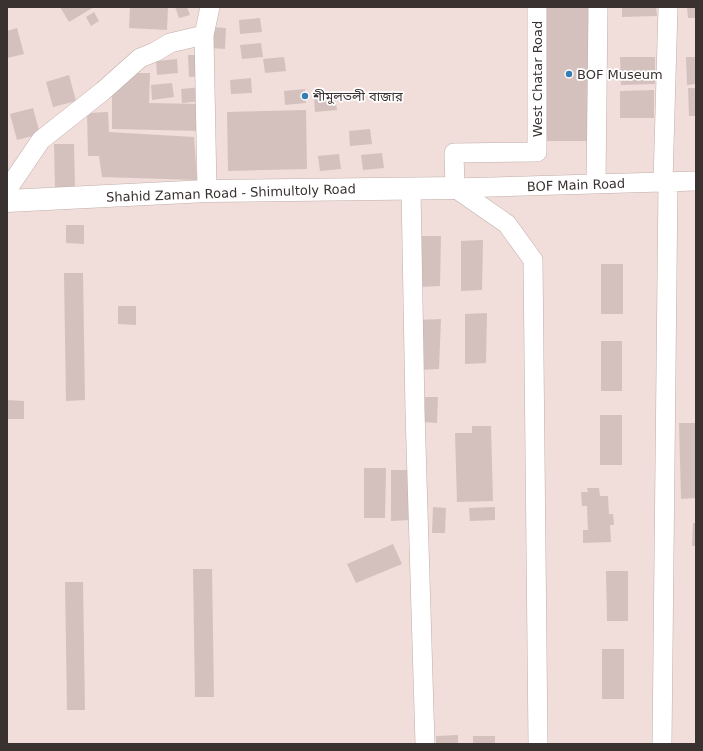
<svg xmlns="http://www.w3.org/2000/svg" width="703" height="751" font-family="'DejaVu Sans','Noto Sans Bengali',sans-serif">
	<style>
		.building { fill: #d4c1bd }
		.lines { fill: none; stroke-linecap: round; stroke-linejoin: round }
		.minor-casing { stroke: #c0aeaa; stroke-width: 20 }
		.major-casing { stroke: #c0aeaa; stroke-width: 23 }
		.minor { stroke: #fff; stroke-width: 19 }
		.major { stroke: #fff; stroke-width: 22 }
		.poi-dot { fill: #347eb2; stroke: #fff; stroke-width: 1.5 }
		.labels { text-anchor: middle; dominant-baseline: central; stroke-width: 3.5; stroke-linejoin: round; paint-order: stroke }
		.poi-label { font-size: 13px; fill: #3a3231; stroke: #fff; text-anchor: start }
		.street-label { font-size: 13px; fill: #3a3231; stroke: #fff }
	</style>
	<rect width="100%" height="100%" fill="#f1ddd9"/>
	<!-- building -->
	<path class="building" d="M60,7H94L69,22Z
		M130,7H168L167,30L129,28Z
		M175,7H187L190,15L179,18Z
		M546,7H593L592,141H546Z
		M622,7H656L657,16L622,17Z
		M687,7H696V18H688Z
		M94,12L99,21L91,26L86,17Z
		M260,18L262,32L240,34L239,20Z
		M212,27L226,28L225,49L210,48Z
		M17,28L24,54L7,58V31Z
		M261,43L263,57L242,59L240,45Z
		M188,55H202L203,76L189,77Z
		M284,57L286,71L265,73L263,59Z
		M620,57H655V84L621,85Z
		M686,57H696V84L687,85Z
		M177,59L178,73L157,75L156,61Z
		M136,73H150L149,103L201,104V131L112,129V89Z
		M69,75L76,101L53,107L46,82Z
		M251,78L252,93L231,94L230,80Z
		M172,83L174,97L152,100L151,85Z
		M202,87L203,101L182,103L181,89Z
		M688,88H696V116H689Z
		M305,89L306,103L285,105L284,91Z
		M654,90V118H620V91Z
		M335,96L337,110L315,112L314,98Z
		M33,108L40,134L17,140L10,114Z
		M306,110L307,169L228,171L227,112Z
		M108,112L109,132L194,137L197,180L102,177L99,156H88L87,113Z
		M370,129L372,144L350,146L349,131Z
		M54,144H74L75,188H55Z
		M382,153L384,168L363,170L361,155Z
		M339,154L341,169L320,171L318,156Z
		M66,225H84V244L66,243Z
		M419,236H441L440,286L419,287Z
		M483,240L482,290L461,291V241Z
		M601,264H623V314H601Z
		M64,273H83L85,400L66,401Z
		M118,306H136V325L118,324Z
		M487,313L486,363L465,364V314Z
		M441,319L439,369L418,370V320Z
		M601,341H622V391H601Z
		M425,397H438L437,423L424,422Z
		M7,400L24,401V419H7Z
		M600,415H622V465H600Z
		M679,423H696V498L681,499Z
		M472,426H491L493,501L457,502L455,433H472Z
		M364,468H386L385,518H364Z
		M391,470H413L412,520L391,521Z
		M587,488H599L600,496H608L609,514H613L614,525H610L611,542L583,543V530H588L587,506H582L581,492H588Z
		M433,507L446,508L445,533H432Z
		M495,507V520L470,521L469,508Z
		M693,523H696V546H692Z
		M393,544L402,564L356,583L347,564Z
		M193,569H212L214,697H195Z
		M606,571H628V621H607Z
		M65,582H83L85,710H67Z
		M602,649H624V699H602Z
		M458,735V744H436V736Z
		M473,736H495V744H473Z"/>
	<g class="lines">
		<!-- minor casing -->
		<g class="minor-casing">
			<path id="minor" d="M663,182L668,7
				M596,184L598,7
				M455,188L507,224L533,260L538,744
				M455,188L454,153L537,152V7
				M455,188L696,181
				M411,189L415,411L425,744
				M7,190L41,140L103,91L140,58L155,52L170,43L204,35
				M207,191L204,35L210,7
				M662,744L668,182"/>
		</g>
		<!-- major casing -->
		<g class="major-casing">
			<path id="major" d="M7,201L207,191L455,188"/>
		</g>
		<!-- minor -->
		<use href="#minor" class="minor"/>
		<!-- major -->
		<use href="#major" class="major"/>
	</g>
	<!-- markers -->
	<g class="poi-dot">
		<circle cx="569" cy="74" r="4"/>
		<circle cx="305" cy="96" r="4"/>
	</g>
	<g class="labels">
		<!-- poi labels -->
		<g class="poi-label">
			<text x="577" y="74">BOF Museum</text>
			<text x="313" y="96">শীমুলতলী বাজার</text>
		</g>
		<!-- street labels -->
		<g class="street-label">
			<text transform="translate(537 79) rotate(-90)">West Chatar Road</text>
			<text transform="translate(576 185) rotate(-2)">BOF Main Road</text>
			<text transform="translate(231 193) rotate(-2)">Shahid Zaman Road - Shimultoly Road</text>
		</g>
	</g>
	<!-- border -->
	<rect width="703" height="751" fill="none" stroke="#3a3231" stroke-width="16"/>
</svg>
